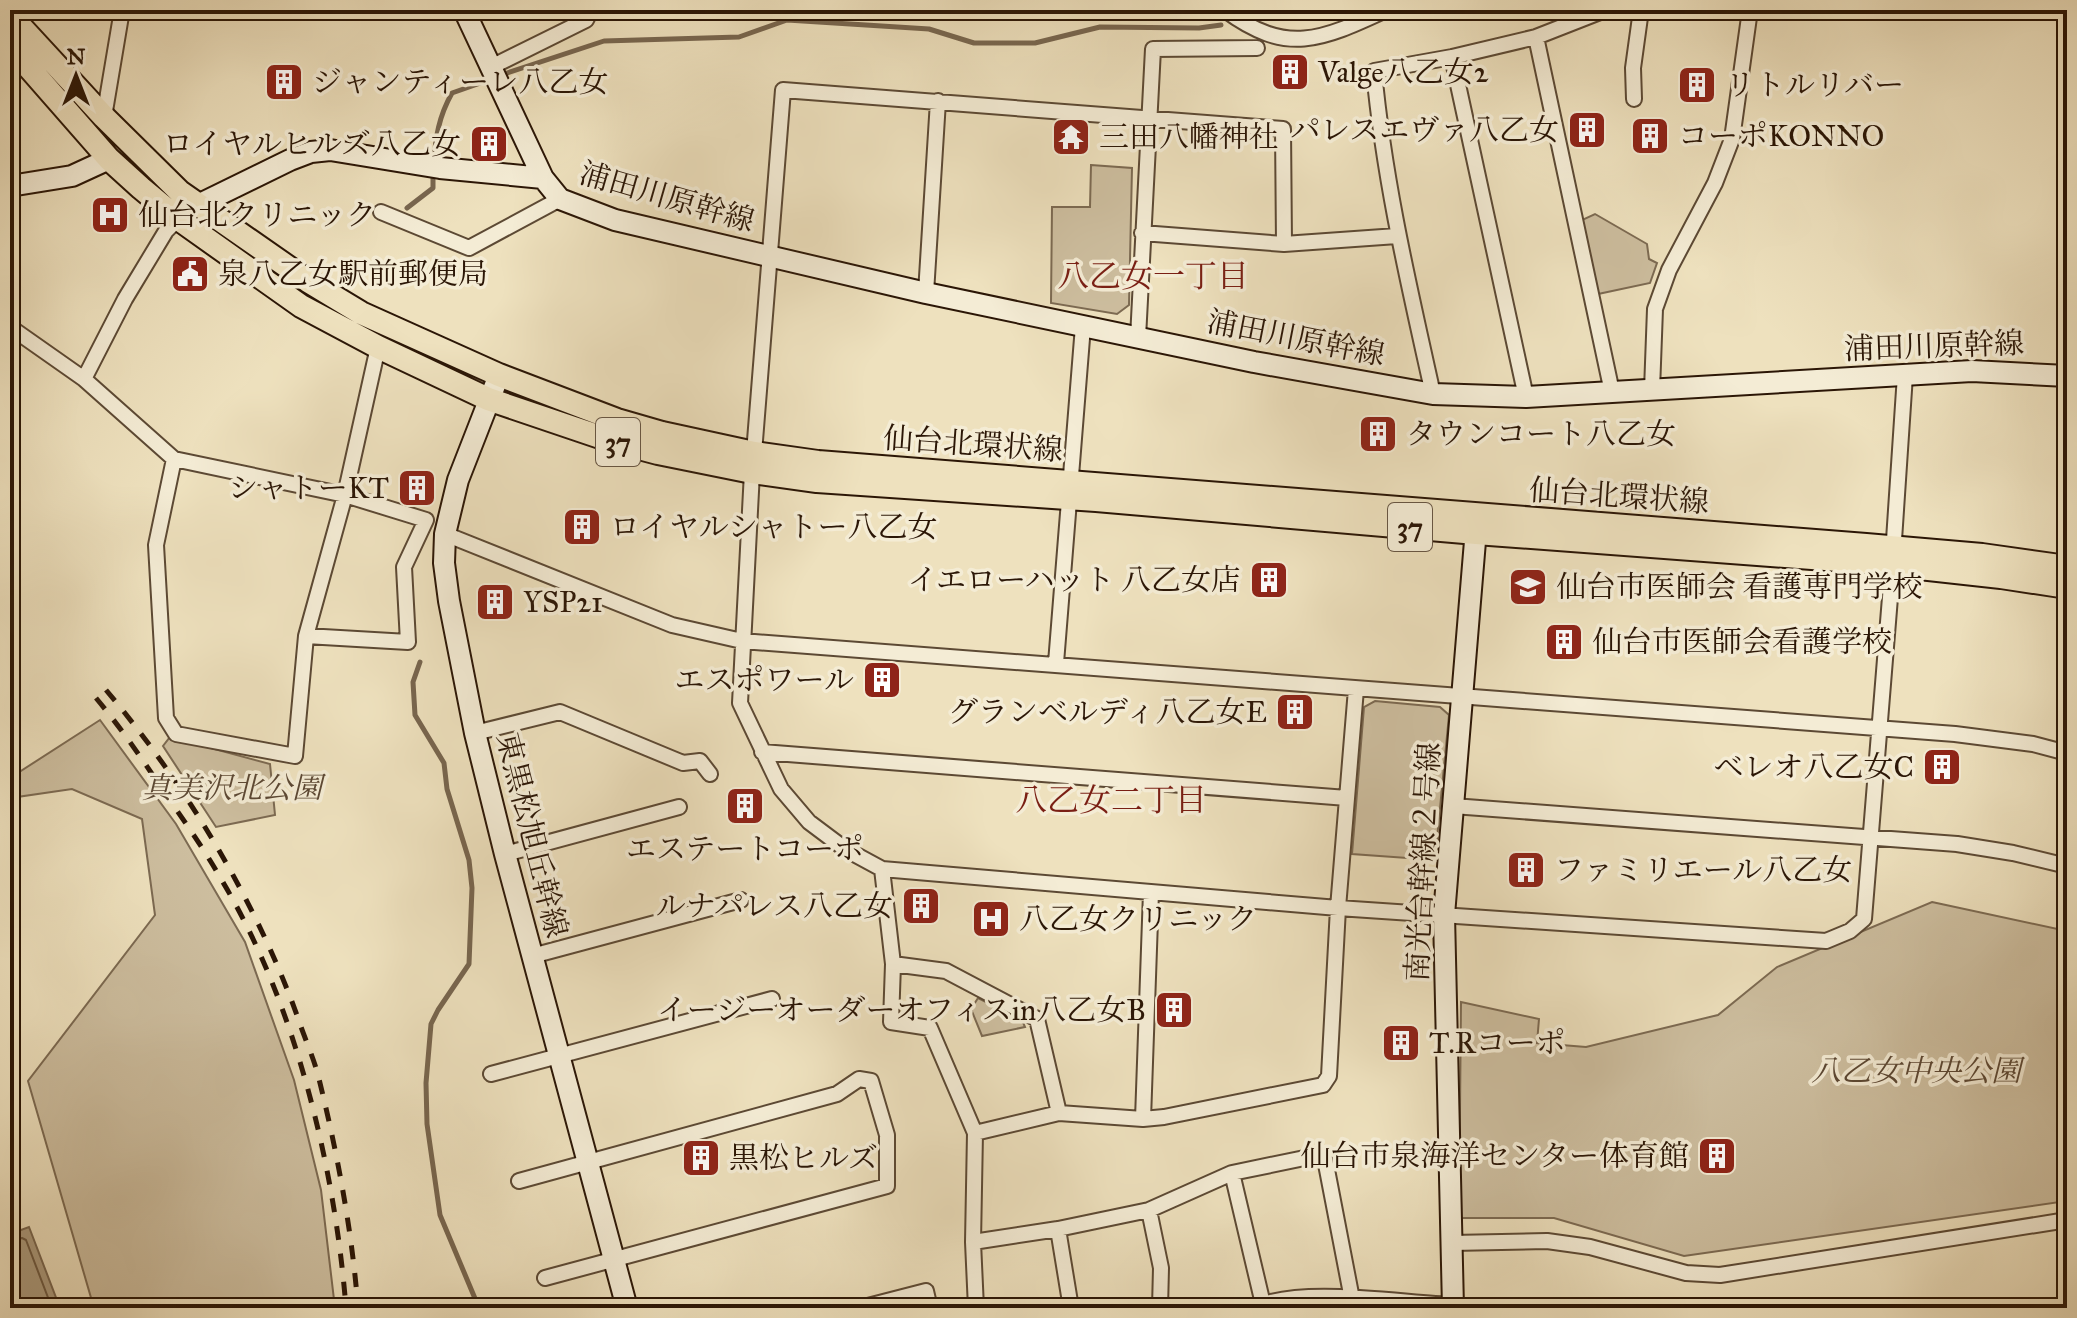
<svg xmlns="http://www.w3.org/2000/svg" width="2077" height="1318" font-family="'IM FELL Great Primer','Noto Serif JP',serif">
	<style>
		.green { fill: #cdbe9f; stroke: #7c6a52; stroke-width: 2 }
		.water { fill: #ac9c7f; stroke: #78664f; stroke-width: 2 }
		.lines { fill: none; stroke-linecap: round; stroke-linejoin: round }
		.shore { stroke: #6c5942; stroke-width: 2 }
		.stream { stroke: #78664f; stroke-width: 5 }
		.street-casing { stroke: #5c4934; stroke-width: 18 }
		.secondary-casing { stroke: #2b1606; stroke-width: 24 }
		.primary-casing { stroke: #2b1606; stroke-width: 26 }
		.street { stroke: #f4ecd5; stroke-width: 14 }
		.secondary { stroke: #f4ecd5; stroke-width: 20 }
		.primary { stroke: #eee1be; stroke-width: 22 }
		.rail { stroke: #2b1606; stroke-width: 5; stroke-dasharray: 14 14; stroke-linecap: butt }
		.labels { text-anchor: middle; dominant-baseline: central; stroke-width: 7; stroke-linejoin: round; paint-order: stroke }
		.shield { fill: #f4ecd5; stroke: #675644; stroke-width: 2 }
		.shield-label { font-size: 28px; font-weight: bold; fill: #2b1606 }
		.poi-label { font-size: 30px; fill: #2b1606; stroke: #f4ecd5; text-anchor: start }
		.street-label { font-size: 30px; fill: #2b1606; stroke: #f4ecd5 }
		.park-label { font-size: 30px; font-style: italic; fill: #5c4834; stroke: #f4ecd5 }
		.neighbourhood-label { font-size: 32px; fill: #7a1f14; stroke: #f4ecd5 }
	</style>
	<rect width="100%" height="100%" fill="#eee1be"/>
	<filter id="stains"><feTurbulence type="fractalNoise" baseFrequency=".0025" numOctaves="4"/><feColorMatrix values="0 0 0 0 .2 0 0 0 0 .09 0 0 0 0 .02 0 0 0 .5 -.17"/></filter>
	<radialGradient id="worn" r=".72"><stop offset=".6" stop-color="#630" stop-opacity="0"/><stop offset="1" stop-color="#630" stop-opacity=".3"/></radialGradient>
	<!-- green -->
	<path class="green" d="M1091,165L1132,168L1129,305L1117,314L1051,303L1052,207H1090Z
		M1595,214L1647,244L1649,259L1657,263L1650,283L1598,294L1582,220Z
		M1375,701L1440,707L1449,715L1435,860L1352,854L1364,707Z
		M100,720L176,824L245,942L294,1080L321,1190L335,1308H94L28,1081L155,915L142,819L72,789L10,798V778Z
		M170,737L270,764L275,815L216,827L163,746Z
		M1932,902L2067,931V1201L1684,1256L1554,1218H1459L1461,1002L1539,1019L1537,1043L1586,1047L1718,1015L1777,967Z
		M978,998L1022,1020L1025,1027L982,1036L971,1009Z"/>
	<!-- water -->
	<path class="water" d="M29,1227L60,1308H10V1234Z"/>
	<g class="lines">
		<!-- shore -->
		<path class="shore" d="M10,1241L22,1238L26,1240L52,1308"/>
		<!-- stream -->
		<path class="stream" d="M498,76L604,41L739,37L787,20L929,29L974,43H1035L1100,27L1199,28L1221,25
			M434,164C435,138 439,116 452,93L489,80
			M407,208L433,188V174
			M420,662L413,682L415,715L444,763L447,789L469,860L472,888L469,964L438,1010L431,1024L426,1083L427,1124L440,1215L479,1308"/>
		<!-- street casing -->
		<g class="street-casing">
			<path id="street" d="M1225,10C1287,56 1321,40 1386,10
				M1536,37L1612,392
				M1452,57L1526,397
				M491,67L586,20L591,10
				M1634,99L1633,68L1641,10
				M104,117L122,10
				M381,212L469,248L560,199
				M1284,244L1397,236
				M926,293L938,101
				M10,327L84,379L174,459
				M1138,338L1153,49L1257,48
				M84,379L125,299L166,231L182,215
				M1652,390L1655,309L1669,270L1715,183L1732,139L1750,10
				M1433,394C1409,286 1384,180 1374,71L1452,57L1536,37L1605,10
				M754,453L783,90L1283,129L1284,244L1142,233
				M752,472L740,703L781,789L809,822L845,849L882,869L1338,908L1826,941L1850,931L1864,919L1891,585L1905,375
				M445,534L672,625L742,641L1955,734L2033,744L2067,753
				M306,636L408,642L404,567L426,520L345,495L174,459L156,545L166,718L176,734L295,756L306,636L345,495L378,347
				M1056,663L1083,326
				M475,733L560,712L683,763L700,761L710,774
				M762,752L1347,798
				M1453,806L1957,844L2013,853L2067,866
				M505,854L679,807
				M882,869L893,964L891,1022L930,1028L975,1133L973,1242L976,1308
				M532,956L741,900
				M893,964L946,971L1037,1019L1059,1113
				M491,1074L772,999
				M1143,1119L1151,892
				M975,1133L1059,1113L1143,1119L1164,1117L1323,1085L1329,1076L1338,908L1356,689
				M1232,1173L1263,1304
				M519,1181L837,1094L859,1079L871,1081L887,1135V1186L545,1278
				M1149,1210L1161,1268L1160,1308
				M1058,1229L1071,1308
				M973,1242L1058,1229L1149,1210L1232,1173L1324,1154L1352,1299
				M1452,1243L1547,1241L1590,1247L1686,1273L1720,1275L2067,1220
				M860,1308L926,1291L930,1308
				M1253,1308C1300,1286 1400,1303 1453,1305"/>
		</g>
		<!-- secondary casing -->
		<g class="secondary-casing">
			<path id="secondary" d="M464,10L543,178L560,199L615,220L926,293L1254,362L1433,394L1526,397L1972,371L2067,376
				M10,186L72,176L109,159
				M198,205L290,160L311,152L330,150L440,168L543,178
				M499,375L458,480L445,534L444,563L449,601L475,733L505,854L627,1308
				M1453,1308L1444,915L1477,517"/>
		</g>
		<!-- primary casing -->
		<g class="primary-casing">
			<path id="primary" d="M10,15L104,117L180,192L308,281L361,313L499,375L617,420L662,433L754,453L818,462L1866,545L1982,555L2067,567
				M10,46L109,159L141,188L177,218L301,306L378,347L488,399L609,440L658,453L752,472L817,481L1096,500L1476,533L1865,562L2001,577L2067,587"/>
		</g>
		<!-- street -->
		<use href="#street" class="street"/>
		<!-- secondary -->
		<use href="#secondary" class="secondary"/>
		<!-- primary -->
		<use href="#primary" class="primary"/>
		<!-- rail -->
		<path class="rail" d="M106,690C186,785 256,901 298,1018C304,1037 313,1056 318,1075C337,1151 352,1230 358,1308
			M96,698C121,728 143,760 164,792C185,822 206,852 224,884C296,1006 335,1168 346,1308"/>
	</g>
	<!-- icons -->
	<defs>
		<g id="building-square" transform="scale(2)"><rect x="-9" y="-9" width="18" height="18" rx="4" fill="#8f2418" stroke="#f4ecd5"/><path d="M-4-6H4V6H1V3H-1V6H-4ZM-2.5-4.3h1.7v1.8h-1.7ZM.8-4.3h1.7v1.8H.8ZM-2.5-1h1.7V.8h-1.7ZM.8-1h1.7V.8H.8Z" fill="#fff"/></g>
		<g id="temple-square" transform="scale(2)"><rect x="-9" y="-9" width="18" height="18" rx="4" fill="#8f2418" stroke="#f4ecd5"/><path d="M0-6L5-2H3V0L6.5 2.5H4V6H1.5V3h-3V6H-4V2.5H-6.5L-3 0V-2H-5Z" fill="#fff"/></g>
		<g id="hospital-square" transform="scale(2)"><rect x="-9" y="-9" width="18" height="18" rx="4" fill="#8f2418" stroke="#f4ecd5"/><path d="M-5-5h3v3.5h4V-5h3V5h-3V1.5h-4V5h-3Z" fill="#fff"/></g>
		<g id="civic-square" transform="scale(2)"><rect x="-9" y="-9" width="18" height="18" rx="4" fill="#8f2418" stroke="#f4ecd5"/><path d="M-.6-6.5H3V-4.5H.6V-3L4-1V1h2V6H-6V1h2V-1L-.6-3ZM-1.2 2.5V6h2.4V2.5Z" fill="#fff"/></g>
		<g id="school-square" transform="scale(2)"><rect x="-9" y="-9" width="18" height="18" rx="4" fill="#8f2418" stroke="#f4ecd5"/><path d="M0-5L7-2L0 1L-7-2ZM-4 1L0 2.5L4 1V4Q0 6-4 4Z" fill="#fff"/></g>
	</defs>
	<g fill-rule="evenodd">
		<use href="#building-square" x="1290" y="72"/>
		<use href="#building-square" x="284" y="82"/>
		<use href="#building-square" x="1697" y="85"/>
		<use href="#building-square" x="1587" y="130"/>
		<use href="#building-square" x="1650" y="136"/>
		<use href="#temple-square" x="1071" y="137"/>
		<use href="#building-square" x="489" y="144"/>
		<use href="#hospital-square" x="110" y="215"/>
		<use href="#civic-square" x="190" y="274"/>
		<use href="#building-square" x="1378" y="434"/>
		<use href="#building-square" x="417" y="488"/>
		<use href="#building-square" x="582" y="527"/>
		<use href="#building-square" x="1269" y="580"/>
		<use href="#school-square" x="1528" y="587"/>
		<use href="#building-square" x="495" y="602"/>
		<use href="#building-square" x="1564" y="642"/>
		<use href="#building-square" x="882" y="680"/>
		<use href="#building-square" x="1295" y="712"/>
		<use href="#building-square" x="1942" y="767"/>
		<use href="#building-square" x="745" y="806"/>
		<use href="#building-square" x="1526" y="870"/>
		<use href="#building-square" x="921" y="906"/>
		<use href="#hospital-square" x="991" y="919"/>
		<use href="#building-square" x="1174" y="1010"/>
		<use href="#building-square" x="1401" y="1043"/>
		<use href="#building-square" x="1717" y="1156"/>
		<use href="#building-square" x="701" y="1158"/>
	</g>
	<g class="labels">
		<!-- shield labels -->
		<g class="shield">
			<rect x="596" y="418" width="44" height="48" rx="6"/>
			<rect x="1388" y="503" width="44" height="48" rx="6"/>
		</g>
		<g class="shield-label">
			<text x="618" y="442">37</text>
			<text x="1410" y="527">37</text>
		</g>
		<!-- poi labels -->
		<g class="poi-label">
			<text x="1318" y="72">Valge八乙女2</text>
			<text x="312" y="82">ジャンティーレ八乙女</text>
			<text x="1725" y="85">リトルリバー</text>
			<text x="1559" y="130" text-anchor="end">パレスエヴァ八乙女</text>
			<text x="1678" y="136">コーポKONNO</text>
			<text x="1099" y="137">三田八幡神社</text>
			<text x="461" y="144" text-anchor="end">ロイヤルヒルズ八乙女</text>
			<text x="138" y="215">仙台北クリニック</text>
			<text x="218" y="274">泉八乙女駅前郵便局</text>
			<text x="1406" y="434">タウンコート八乙女</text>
			<text x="389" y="488" text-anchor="end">シャトーKT</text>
			<text x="610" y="527">ロイヤルシャトー八乙女</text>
			<text x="1241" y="580" text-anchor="end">イエローハット 八乙女店</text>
			<text x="1556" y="587">仙台市医師会 看護専門学校</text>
			<text x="523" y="602">YSP21</text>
			<text x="1592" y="642">仙台市医師会看護学校</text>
			<text x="854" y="680" text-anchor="end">エスポワール</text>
			<text x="1267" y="712" text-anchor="end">グランベルディ八乙女E</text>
			<text x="1914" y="767" text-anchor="end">ベレオ八乙女C</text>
			<text x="745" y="849" text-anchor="middle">エステートコーポ</text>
			<text x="1554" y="870">ファミリエール八乙女</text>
			<text x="893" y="906" text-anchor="end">ルナパレス八乙女</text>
			<text x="1019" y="919">八乙女クリニック</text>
			<text x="1146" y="1010" text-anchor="end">イージーオーダーオフィスin八乙女B</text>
			<text x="1429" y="1043">T.Rコーポ</text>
			<text x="1689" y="1156" text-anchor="end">仙台市泉海洋センター体育館</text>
			<text x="729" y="1158">黒松ヒルズ</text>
		</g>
		<!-- street labels -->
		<g class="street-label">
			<text transform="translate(667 197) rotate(16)">浦田川原幹線</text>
			<text transform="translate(1296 338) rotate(11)">浦田川原幹線</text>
			<text transform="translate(1934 346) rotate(-2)">浦田川原幹線</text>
			<text transform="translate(973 444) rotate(4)">仙台北環状線</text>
			<text transform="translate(1619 496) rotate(4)">仙台北環状線</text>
			<text transform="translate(532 835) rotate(76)">東黒松旭丘幹線</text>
			<text transform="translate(1423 862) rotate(-87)">南光台幹線２号線</text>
		</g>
		<!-- park labels -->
		<g class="park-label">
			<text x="232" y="788">真美沢北公園</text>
			<text x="1916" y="1071">八乙女中央公園</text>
		</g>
		<!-- neighbourhood labels -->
		<g class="neighbourhood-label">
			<text x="1153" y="276">八乙女一丁目</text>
			<text x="1111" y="800">八乙女二丁目</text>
		</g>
	</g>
	<!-- margin -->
	<rect width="2077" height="1318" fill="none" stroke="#eee1be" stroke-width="40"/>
	<rect x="12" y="12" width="2053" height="1294" fill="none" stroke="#2b1606" stroke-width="4"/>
	<rect x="20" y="20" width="2037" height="1278" fill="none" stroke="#2b1606" stroke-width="2"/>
	<!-- north arrow -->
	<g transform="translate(76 76)" stroke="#f4ecd5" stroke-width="6" paint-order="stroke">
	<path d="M0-6L14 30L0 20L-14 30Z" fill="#2b1606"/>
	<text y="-12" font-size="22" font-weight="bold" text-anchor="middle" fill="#2b1606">N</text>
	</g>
	<rect width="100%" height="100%" filter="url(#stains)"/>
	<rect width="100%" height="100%" fill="url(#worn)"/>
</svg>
